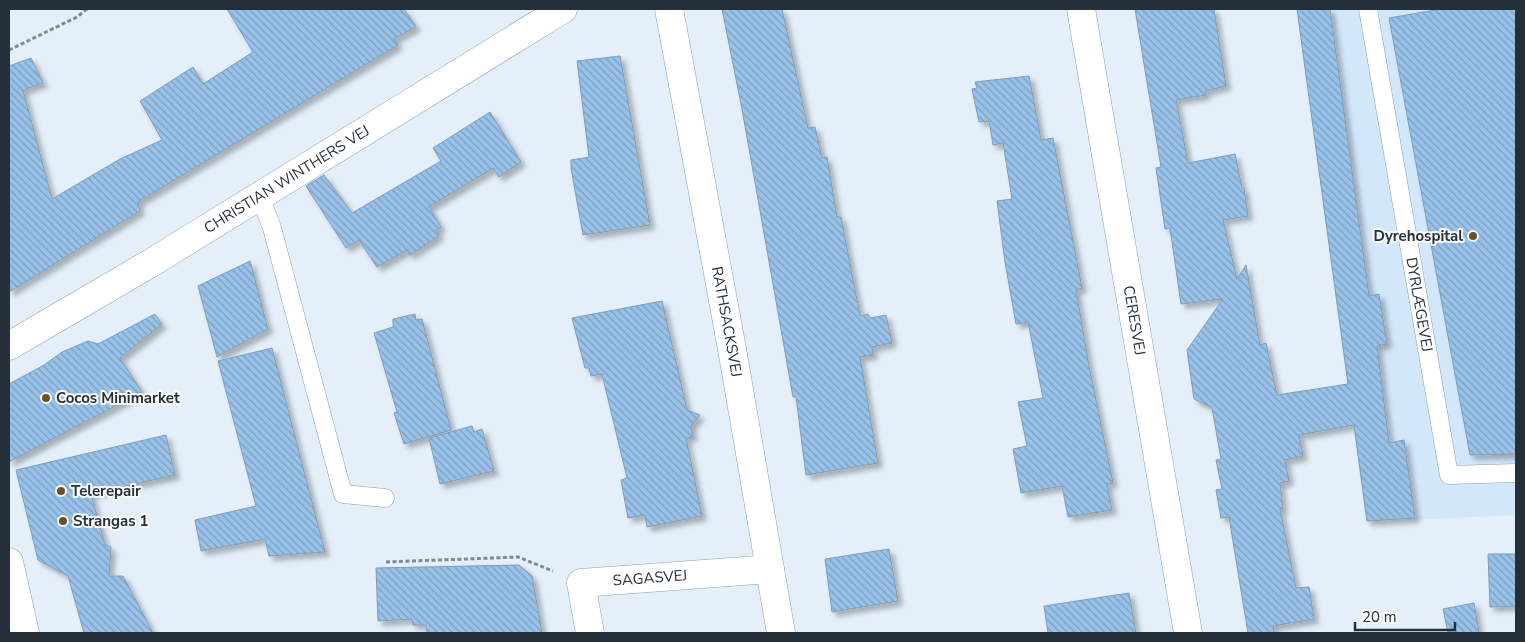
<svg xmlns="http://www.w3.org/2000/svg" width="1525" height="642" font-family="'Nunito Sans',sans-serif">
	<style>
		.built { fill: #d3e7fb }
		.building { fill: url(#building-back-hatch); stroke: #829cb5; filter: url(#shadow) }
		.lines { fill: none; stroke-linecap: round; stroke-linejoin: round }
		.service-casing { stroke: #87a1ba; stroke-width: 19 }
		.minor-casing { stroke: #87a1ba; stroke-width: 29 }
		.tertiary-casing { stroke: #87a1ba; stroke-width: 29 }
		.path { stroke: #808a94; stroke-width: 3; stroke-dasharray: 4 2.5; stroke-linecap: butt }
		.service { stroke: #fff; stroke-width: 18 }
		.minor { stroke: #fff; stroke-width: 28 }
		.tertiary { stroke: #fff; stroke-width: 28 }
		.poi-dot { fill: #6a5323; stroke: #fafafa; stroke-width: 2 }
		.labels { text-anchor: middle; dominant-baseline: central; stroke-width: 4; stroke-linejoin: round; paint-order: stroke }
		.street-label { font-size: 15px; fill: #26303a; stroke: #fafafa }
		.poi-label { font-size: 15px; font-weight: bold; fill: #26303a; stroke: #fafafa; text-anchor: start }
	</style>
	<defs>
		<pattern id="building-back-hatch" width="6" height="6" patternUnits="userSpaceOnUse" patternTransform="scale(1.25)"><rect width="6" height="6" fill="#98c2e9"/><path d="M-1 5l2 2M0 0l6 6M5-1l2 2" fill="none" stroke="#7c9ebe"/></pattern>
		<filter id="shadow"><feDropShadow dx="4.5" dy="4.5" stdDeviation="2.5" flood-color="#0004"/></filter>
	</defs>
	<rect width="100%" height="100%" fill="#e4eff9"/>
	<!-- built -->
	<path class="built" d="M1297,9H1516V515L1366,522Z"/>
	<!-- building -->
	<path class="building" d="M227,9H404L416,27L394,39L398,45L138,202L140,211L9,292V66L31,58L43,83L23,90L52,199L120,159L162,140L140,101L193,67L203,84L253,52Z
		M722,9H782L808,128L815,127L822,158L827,157L837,217H841L860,316L868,314L870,318L886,315L892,343L872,347L873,355L860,357L878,463L806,475L796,397H793L742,109Z
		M1135,9H1214L1226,86L1205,91L1206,95L1176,100L1188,163L1235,154L1242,188H1244L1248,216L1223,220L1237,279L1246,265L1260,345L1266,343L1277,395L1348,384L1297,9H1330L1369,296L1379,294L1387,344L1377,346L1389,443L1404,440L1415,518L1367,521L1354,425L1299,435L1303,456L1285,460L1289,481L1280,483L1283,509H1280L1296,588L1309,587L1314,619L1273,626L1274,633H1248L1229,517L1221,518L1216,490L1222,489L1216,460L1221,459L1212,408L1194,399L1187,350L1223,299L1181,304L1170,228L1165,229L1156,168L1161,167Z
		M1441,9H1516V454L1470,455L1389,18Z
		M620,56L650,225L583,235L571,168V160L589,157L577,61Z
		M1029,76L1041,140L1053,138L1082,288L1076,290L1089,366L1113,483L1107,484L1112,510L1068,517L1062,486L1021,493L1013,449L1027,446L1018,402L1043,398L1028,322L1016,324L1005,262L997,201L1012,199L1003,143L993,145L989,121L979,122L972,89L977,88L975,82Z
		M490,112L521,162L499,177L493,168L429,207L441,227L436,230L439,236L410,255L407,250L377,267L359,240L346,248L306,186L324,175L352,213L441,161L433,148Z
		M250,261L268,329L217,357L198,286Z
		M662,301L687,410L700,415L691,426L693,437L686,438L702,516L647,527L645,515L628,518L621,480L627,478L602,374L591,376L589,368H585L572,318Z
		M155,314L162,324L120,358L142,392L9,462V384L44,365L62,352L88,341L98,344Z
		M415,314L416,320L422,319L451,430L404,444L394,413L397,412L374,333L393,327V319Z
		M272,348L325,552L269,556L265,539L201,551L195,520L256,506L218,361Z
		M472,426L474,432L482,429L494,471L440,484L429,438Z
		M166,435L175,475L91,494L105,545L111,547L109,576H123L153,633H84L68,576L38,560L16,470Z
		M889,549L898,601L832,612L825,559Z
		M1488,554H1516V606L1490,607Z
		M519,565L532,576L542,633H427L426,625H413L412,619L378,621L376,568Z
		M1129,593L1136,633H1048L1044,606Z
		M1474,603L1479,633H1448L1443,609Z"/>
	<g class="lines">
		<!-- service casing -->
		<g class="service-casing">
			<g id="service">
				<path id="s1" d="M1368,9L1449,475L1516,473"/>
				<path d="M260,196L272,228L343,494L385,498"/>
			</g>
		</g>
		<!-- minor casing -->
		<g class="minor-casing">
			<g id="minor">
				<path id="s2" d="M669,9L732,349L781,633"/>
				<path id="s3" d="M1081,9L1188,633"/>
				<path id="s4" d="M9,346L151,263L563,9"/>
				<path id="s5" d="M590,633L581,583L770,569"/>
			</g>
		</g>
		<!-- tertiary casing -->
		<g class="tertiary-casing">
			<path id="tertiary" d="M9,562L25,633"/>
		</g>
		<!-- path -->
		<path class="path" d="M9,50L77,17L87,9
			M386,562L518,557L553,571"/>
		<!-- service -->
		<use href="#service" class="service"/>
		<!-- minor -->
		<use href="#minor" class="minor"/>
		<!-- tertiary -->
		<use href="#tertiary" class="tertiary"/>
	</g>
	<!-- markers -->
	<g class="poi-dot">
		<circle cx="1473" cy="236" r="5"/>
		<circle cx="46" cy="398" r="5"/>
		<circle cx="61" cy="491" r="5"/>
		<circle cx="63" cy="521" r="5"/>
	</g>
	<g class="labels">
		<!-- street labels -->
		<g class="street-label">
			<text stroke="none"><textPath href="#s4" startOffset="324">CHRISTIAN WINTHERS VEJ</textPath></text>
			<text stroke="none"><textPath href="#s1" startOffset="300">DYRLÆGEVEJ</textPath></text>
			<text stroke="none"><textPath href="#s2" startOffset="318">RATHSACKSVEJ</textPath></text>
			<text stroke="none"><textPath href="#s3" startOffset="316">CERESVEJ</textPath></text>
			<text stroke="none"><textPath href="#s5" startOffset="120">SAGASVEJ</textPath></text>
		</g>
		<!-- poi labels -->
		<g class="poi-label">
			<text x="1463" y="236" text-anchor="end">Dyrehospital</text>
			<text x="56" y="398">Cocos Minimarket</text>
			<text x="71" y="491">Telerepair</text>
			<text x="73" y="521">Strangas 1</text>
		</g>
	</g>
	<!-- border -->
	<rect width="1525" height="642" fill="none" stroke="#26303a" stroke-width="20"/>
	<!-- scale -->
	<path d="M1355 622v8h100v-8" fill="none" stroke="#26303a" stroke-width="2.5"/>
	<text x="1362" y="622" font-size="15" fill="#26303a" stroke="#fafafa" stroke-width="4" paint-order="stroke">20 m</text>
</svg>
